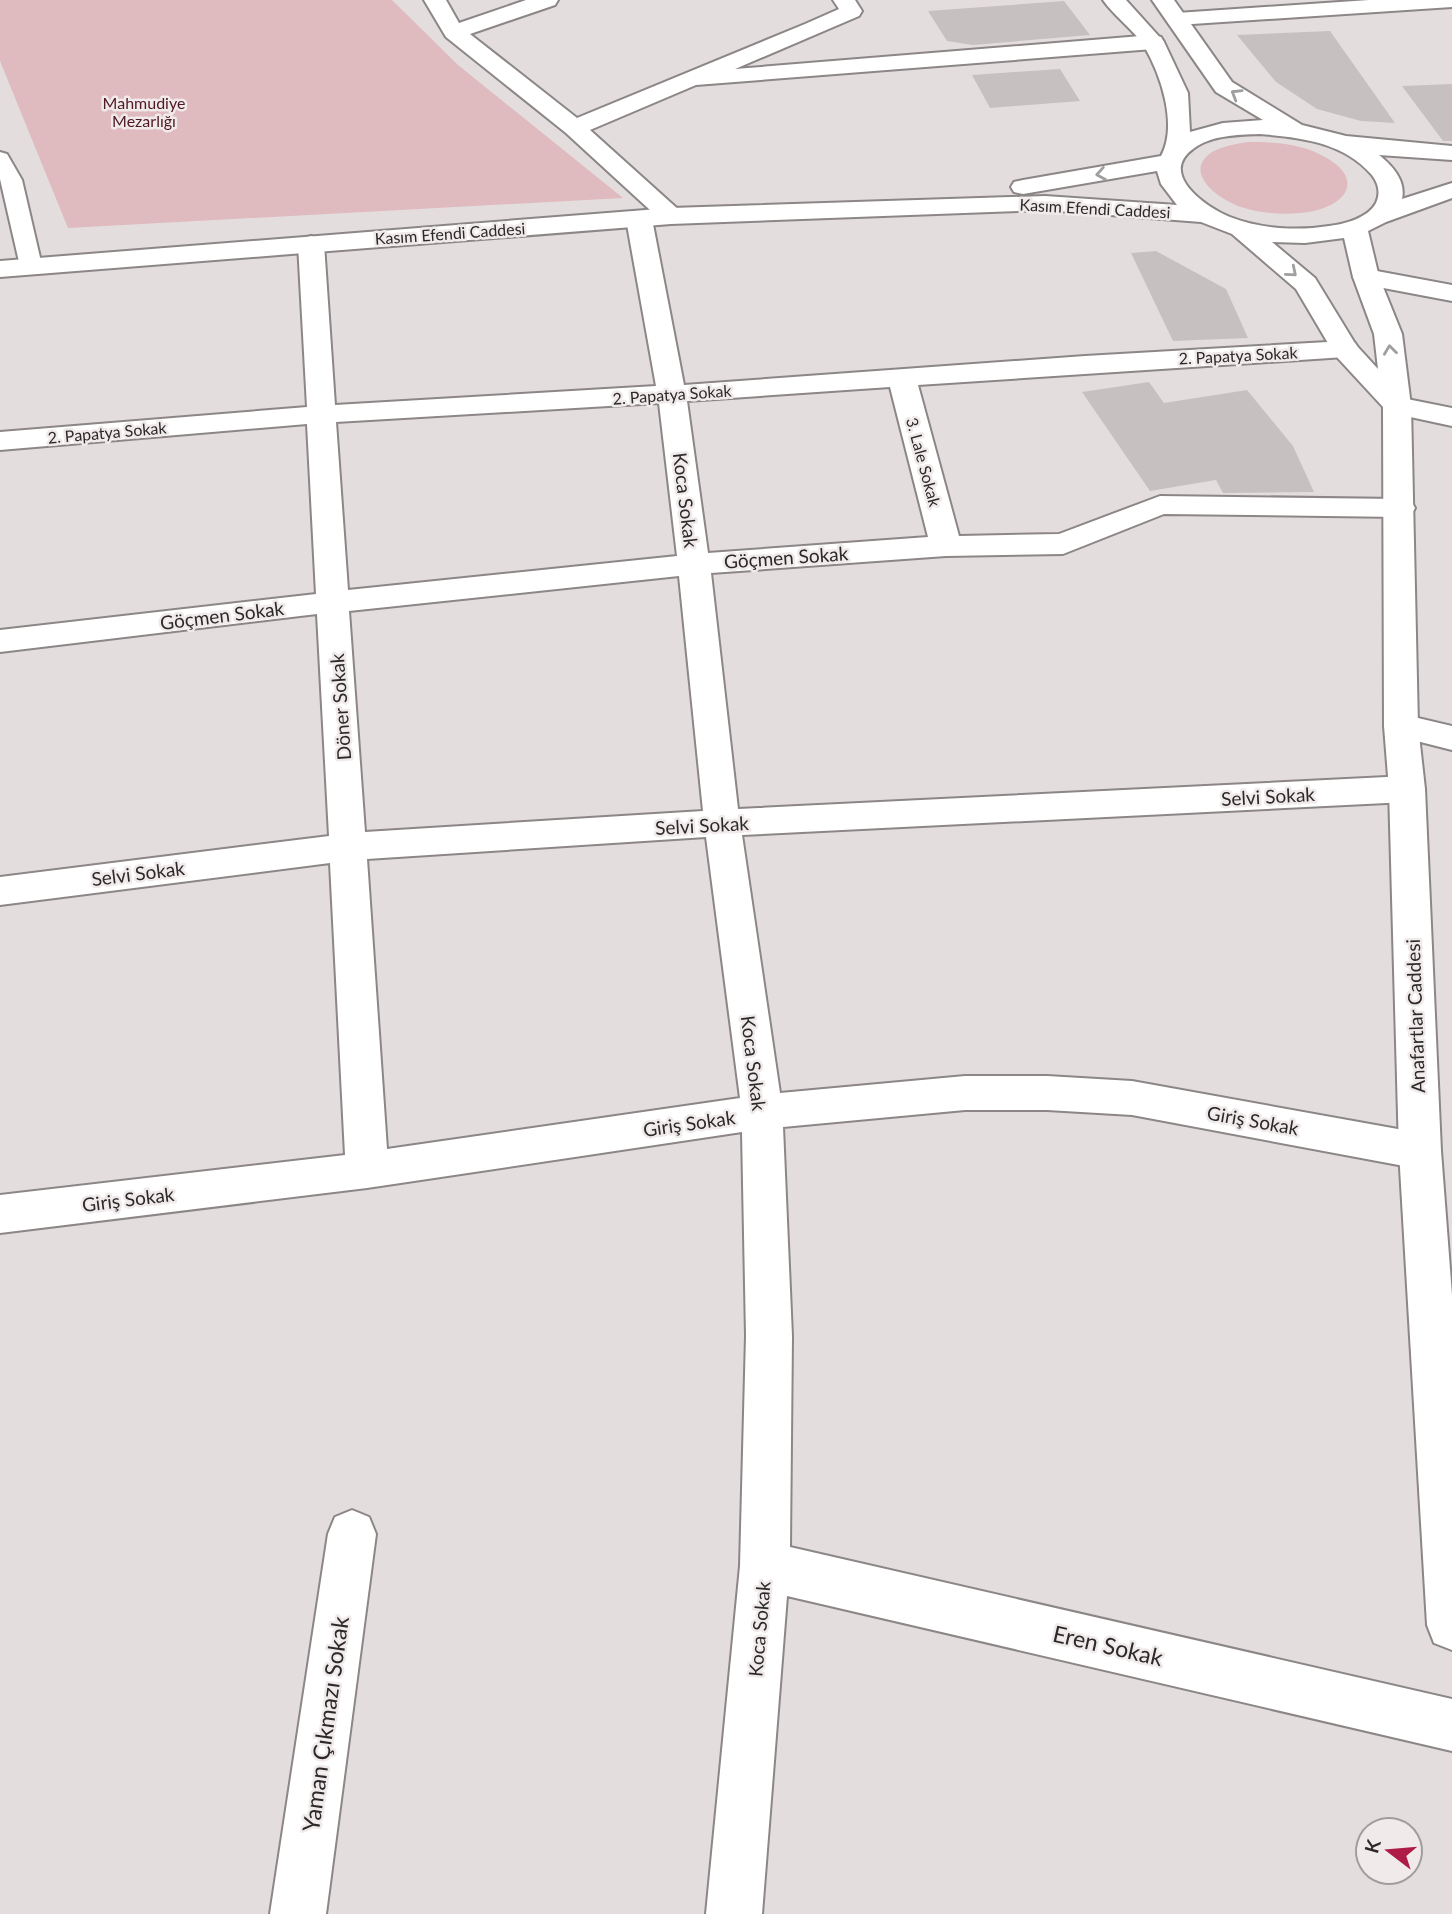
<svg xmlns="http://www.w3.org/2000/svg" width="1452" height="1914" font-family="Lato,sans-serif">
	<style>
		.green { fill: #dfbabe }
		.building { fill: #c7c0c1 }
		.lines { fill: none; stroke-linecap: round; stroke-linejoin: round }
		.lane-casing { stroke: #8c8686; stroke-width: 4 }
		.street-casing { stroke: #8c8686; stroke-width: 4 }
		.secondary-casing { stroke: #8c8686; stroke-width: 4 }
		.lane { fill: #fff; fill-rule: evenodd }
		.street { fill: #fff; fill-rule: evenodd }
		.secondary { fill: #fff; fill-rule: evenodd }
		.oneway { stroke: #a09f9f }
		.labels { text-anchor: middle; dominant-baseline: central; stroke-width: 5; stroke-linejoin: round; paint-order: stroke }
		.far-park-label { font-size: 16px; fill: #4f1824; stroke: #f1eaeb }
		.far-street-label { font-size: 16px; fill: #2b2929; stroke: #f1eaeb }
		.street-label { font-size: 19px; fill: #2b2929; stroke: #f1eaeb }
		.near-street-label { font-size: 23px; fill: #2b2929; stroke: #f1eaeb }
	</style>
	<rect width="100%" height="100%" fill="#e4ddde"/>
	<!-- green -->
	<path class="green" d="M0,0H392L458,65L623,198L68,228L0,61Z
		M1248,142C1272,142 1295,143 1317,153C1370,177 1347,209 1300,213C1280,215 1260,213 1241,207C1220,200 1181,173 1212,152C1223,146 1236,144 1248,142Z"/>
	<!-- building -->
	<path class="building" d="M1064,1L1090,35L973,45L947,41L928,11Z
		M1330,31L1395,123L1361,121L1317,109L1276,82L1237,35Z
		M1060,69L1080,101L990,108L972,75Z
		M1452,84V141H1443L1402,86Z
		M1156,251L1226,289L1248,338L1173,341L1131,253Z
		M1149,382L1164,403L1247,390L1293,446L1314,492L1223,493L1216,480L1150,491L1082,392Z"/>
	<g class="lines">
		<!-- lane casing -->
		<g class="lane-casing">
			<path id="lane" d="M0,152L7,154L22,180L42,266L39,271H23L20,266L0,179Z"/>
		</g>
		<!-- street casing -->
		<g class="street-casing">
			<path id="street" d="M424,0H446L459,23L526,0H558L555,5L470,34L577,118L805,24L839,9L833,0H855L862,11L859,16L735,69L1153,35L1161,37L1164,42L1161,47L1153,49L696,85L590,130L680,211L684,216L680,221L671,224L662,221L566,133L446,37Z
				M1369,0H1452V7L1177,25L1169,24L1166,19L1169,14L1177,13Z
				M639,211L648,214L652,219L684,385L1085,356L1345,341L1355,343L1359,349L1355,355L1345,357L918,385L959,536L1059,534L1160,496L1400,499L1411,501L1415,508L1411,515L1400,517L1164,514L1063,554L946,556L711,573L738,809L1407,776L1420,780L1425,789L1420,798L1407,802L742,835L780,1093L965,1076H1047L1132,1081L1420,1133L1435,1138L1441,1151L1435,1164L1420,1169L1132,1115L1047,1110H965L783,1127L792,1336L790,1547L1452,1699V1751L787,1596L762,1914H706L740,1566L746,1336L742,1132L367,1188L0,1233V1195L345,1155L330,863L0,905V877L329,836L317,614L0,652V630L316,594L307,424L0,450V432L307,407L298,244L302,239L311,236L320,239L324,244L335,405L656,386L626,219L630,214ZM890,387L928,537L708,553L687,401ZM659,403L677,556L348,590L336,422ZM679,576L703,811L365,832L349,611ZM706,837L740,1098L387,1149L367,859Z
				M1366,269L1452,285V301L1357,283L1353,277L1357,271Z
				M1397,397L1452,408V426L1387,412L1383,406L1387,400Z
				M1401,714L1452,726V750L1389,734L1384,726L1389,718Z
				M352,1510L369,1517L376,1534L326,1914H270L328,1534L335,1517Z"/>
		</g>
		<!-- secondary casing -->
		<g class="secondary-casing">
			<path id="secondary" d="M1103,0H1126L1164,42L1188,93L1190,132L1223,123L1263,120L1216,92L1152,0H1174L1232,82L1302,125L1346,136L1452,146V160L1379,155C1393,166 1406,181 1402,199L1452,183V198L1386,222L1368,231L1379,277L1402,334L1411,406L1418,726L1425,789L1441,1151L1452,1295V1650L1434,1643L1427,1625L1399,1151L1389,789L1384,726L1383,407L1335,355L1296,289L1232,234L1201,222L1045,210L671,224L0,277V261L671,208L1045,196L1177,205L1161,184L1157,171L1023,194L1014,192L1011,187L1014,182L1023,180L1161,156C1178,125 1161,75 1144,46C1133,29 1115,17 1103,0ZM1259,134C1299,137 1343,142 1371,174C1378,182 1381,193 1376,203C1368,218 1345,224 1329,226C1297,231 1261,229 1230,217C1207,208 1158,174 1193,149C1211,135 1237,135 1259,134ZM1344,238L1353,277L1374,334L1378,369L1356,345L1315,278L1272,242L1305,243Z"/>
		</g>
		<!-- lane -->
		<use href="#lane" class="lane"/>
		<!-- street -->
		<use href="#street" class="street"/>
		<!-- secondary -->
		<use href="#secondary" class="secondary"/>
	</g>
	<!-- one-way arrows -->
	<defs><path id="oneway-chevron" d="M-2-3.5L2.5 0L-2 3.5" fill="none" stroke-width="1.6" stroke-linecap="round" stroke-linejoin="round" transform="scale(1.75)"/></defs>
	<g class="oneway">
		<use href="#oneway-chevron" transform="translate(1236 94) rotate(-149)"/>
		<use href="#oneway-chevron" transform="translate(1101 174) rotate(170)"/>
		<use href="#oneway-chevron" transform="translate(1292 272) rotate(40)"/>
		<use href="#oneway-chevron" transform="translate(1390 350) rotate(-97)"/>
	</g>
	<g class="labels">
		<!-- far-park labels -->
		<g class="far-park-label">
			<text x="144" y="102">Mahmudiye<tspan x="144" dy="18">Mezarlığı</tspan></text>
		</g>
		<!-- far-street labels -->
		<g class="far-street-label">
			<text transform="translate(1095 208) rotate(3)">Kasım Efendi Caddesi</text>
			<text transform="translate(450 233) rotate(-4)">Kasım Efendi Caddesi</text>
			<text transform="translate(1238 355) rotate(-3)">2. Papatya Sokak</text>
			<text transform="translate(672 394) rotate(-4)">2. Papatya Sokak</text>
			<text transform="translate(107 432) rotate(-5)">2. Papatya Sokak</text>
			<text transform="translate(924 462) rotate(75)">3. Lale Sokak</text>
		</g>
		<!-- street labels -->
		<g class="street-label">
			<text transform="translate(686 500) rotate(83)">Koca Sokak</text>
			<text transform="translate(786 557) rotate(-4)">Göçmen Sokak</text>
			<text transform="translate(222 615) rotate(-7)">Göçmen Sokak</text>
			<text transform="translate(340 707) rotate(-94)">Döner Sokak</text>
			<text transform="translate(1268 796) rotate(-3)">Selvi Sokak</text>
			<text transform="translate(702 825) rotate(-3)">Selvi Sokak</text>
			<text transform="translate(138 873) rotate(-7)">Selvi Sokak</text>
			<text transform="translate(1415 1016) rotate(-92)">Anafartlar Caddesi</text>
			<text transform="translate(754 1063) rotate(83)">Koca Sokak</text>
			<text transform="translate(1253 1120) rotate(10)">Giriş Sokak</text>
			<text transform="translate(689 1123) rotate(-8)">Giriş Sokak</text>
			<text transform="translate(128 1199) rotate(-7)">Giriş Sokak</text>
			<text transform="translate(759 1629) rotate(-85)">Koca Sokak</text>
		</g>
		<!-- near-street labels -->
		<g class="near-street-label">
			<text transform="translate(1108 1645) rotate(13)">Eren Sokak</text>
			<text transform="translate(325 1724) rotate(-82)">Yaman Çıkmazı Sokak</text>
		</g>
	</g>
	<!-- north arrow -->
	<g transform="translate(1389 1851) rotate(286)"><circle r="33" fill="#f1eaeb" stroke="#a29d9d" stroke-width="2"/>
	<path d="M0-5L12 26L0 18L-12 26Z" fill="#ae1b47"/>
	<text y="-10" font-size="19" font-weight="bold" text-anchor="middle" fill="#2b2929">K</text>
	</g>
</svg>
